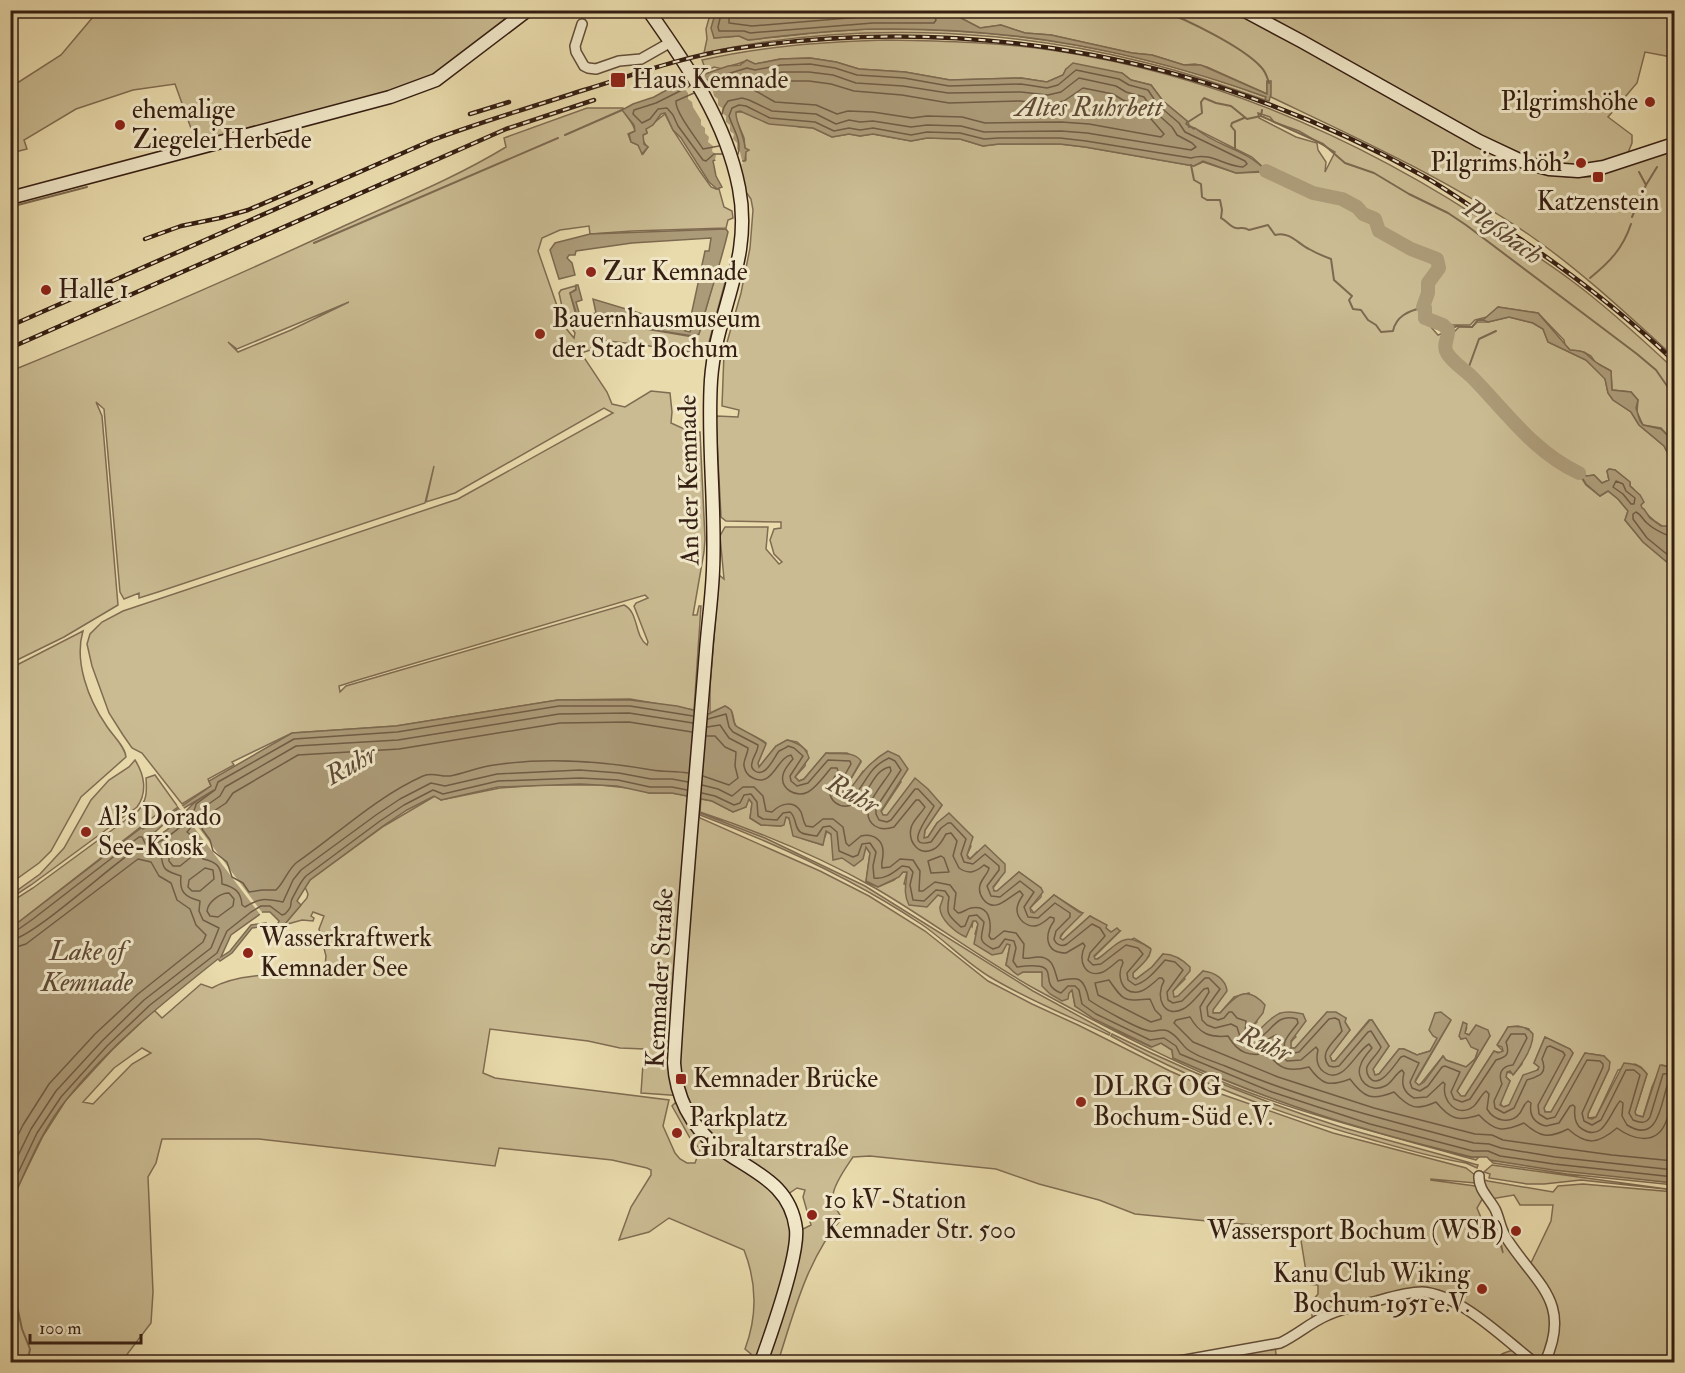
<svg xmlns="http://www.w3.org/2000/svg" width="1685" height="1373" font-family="'IM FELL Double Pica',serif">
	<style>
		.green { fill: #cabb92; stroke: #806c52; stroke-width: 1.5; fill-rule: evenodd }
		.water { fill: #ac9b78; stroke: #7c694f; stroke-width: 1.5; fill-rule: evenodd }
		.pier { fill: #e9dbac }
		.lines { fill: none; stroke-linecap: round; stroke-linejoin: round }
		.shore { stroke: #705c45; stroke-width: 1.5 }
		.stream { stroke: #7c694f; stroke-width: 2 }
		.river { stroke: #ac9b78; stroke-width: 14 }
		.street-casing { stroke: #624d38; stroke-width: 12 }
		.secondary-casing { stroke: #351e12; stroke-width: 15 }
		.street { stroke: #f1e8c9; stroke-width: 9 }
		.secondary { stroke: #f1e8c9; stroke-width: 12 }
		.rail-casing { stroke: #351e12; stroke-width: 4.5 }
		.rail { stroke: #f1e8c9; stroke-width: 2; stroke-dasharray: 7; stroke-linecap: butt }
		.poi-dot { fill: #8f2418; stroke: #f1e8c9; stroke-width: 2 }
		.labels { text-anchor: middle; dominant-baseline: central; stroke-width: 6; stroke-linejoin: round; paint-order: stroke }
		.poi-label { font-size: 26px; fill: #351e12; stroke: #f1e8c9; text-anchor: start }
		.street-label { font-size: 26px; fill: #351e12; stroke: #f1e8c9 }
		.water-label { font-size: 27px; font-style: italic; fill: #5f4a36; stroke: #f1e8c9 }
	</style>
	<rect width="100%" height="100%" fill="#e9dbac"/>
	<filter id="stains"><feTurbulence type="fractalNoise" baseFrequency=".00333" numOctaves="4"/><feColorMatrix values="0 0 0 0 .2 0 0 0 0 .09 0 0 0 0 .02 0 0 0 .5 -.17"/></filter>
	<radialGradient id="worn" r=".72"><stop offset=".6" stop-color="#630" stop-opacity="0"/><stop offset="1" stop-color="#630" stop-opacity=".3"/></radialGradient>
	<!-- green -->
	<path class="green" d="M118,10L515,11C485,35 457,63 422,80C412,85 401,87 391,91L196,142L175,84L133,90L76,109L24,140L27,149L11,153V87L61,55L93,17Z
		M711,11H716L714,38L739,36L748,40C790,35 833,30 875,29C1011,27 1139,50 1266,97L1265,100C1225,86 1185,72 1143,62C1004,27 844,22 704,53L707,39L706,29Z
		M914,11H1233L1368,82L1555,174L1567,177H1592L1594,181L1599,180L1600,176L1607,170L1659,153L1674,150V357C1628,315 1580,270 1528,234C1447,179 1359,139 1271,97L1267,81V94L1207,67L1195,64L1184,65L1152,55L1132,53L1051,35L1025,33L1001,25L980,28L959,17Z
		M1252,11H1674V87L1671,57L1645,52L1637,83L1608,117L1632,135V143L1627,155L1582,166H1551L1518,156Z
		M885,40C943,41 1000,42 1057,51C1222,76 1372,144 1508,237C1530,252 1551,265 1572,281C1606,306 1643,340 1674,369V442L1661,428L1643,425L1637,412L1638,400L1631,392L1612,390L1611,371L1595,362L1591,356L1584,352L1570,350L1565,345L1564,340L1538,313L1498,307L1487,317L1475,320L1470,325H1445L1427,315C1427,304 1428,295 1432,284L1431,282L1439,272L1441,263L1432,252C1425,252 1412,248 1406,244C1403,243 1402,239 1400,237C1390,230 1377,234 1377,218C1372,215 1368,216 1364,212C1354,204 1347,198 1334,197L1331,194L1306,187L1298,182L1266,170L1252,157L1186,124L1187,121L1163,101L1151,85L1131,80L1122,73L1066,69L1063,75L1047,82L1021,78L950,80L905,72L859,69L836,62L810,58L780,59L755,64L747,60C739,65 731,64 723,69L714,67L706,71L702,60C763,46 823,42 885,40ZM1258,113L1270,117L1274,122L1299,131L1335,152L1325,172L1326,162L1318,150L1317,143L1296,137L1259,118Z
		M705,73L704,76L743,161L746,160L744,138L735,116L736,112H744L756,118L800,127L813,128L832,137L849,134L860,136L873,134L911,141L927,138L960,139L983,146L999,144H1060L1085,147L1194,166L1203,162L1236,173L1265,172L1297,189L1320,195L1329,202C1356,196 1353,217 1373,219L1375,232L1384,239L1392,241L1409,253L1435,262C1437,272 1430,275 1426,284C1422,291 1425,298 1420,307L1423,318L1438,335L1451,330L1452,334L1459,327H1472L1477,322H1488L1509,317L1533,323L1543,329L1548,342L1586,360L1605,378L1608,393L1613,400L1631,412L1639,425L1664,446L1671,460L1670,482L1674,486V531L1673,532C1661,526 1648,518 1641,507C1637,500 1638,491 1630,486V482L1615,470L1609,469L1607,471L1609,480L1602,483L1594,475L1587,476L1579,474L1586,485L1600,496L1608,491L1618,499L1628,511L1625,520L1643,542L1674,568V1068L1662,1065L1652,1087L1643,1117L1636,1115L1635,1112L1647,1074L1641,1067L1635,1064L1618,1070L1596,1117L1588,1118V1114L1609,1069L1604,1056L1585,1053L1551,1112H1545L1544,1108L1573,1053L1570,1049L1545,1037L1534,1063L1539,1067L1538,1069L1509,1105L1503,1107L1500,1103L1510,1081L1506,1077L1507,1072L1514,1074L1522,1064L1529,1029L1518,1026L1508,1027L1498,1046L1503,1051L1501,1053L1494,1051L1465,1096L1461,1097L1457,1091L1490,1036L1469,1035L1465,1033L1467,1027L1461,1039L1466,1038L1479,1050L1475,1059L1466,1067L1446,1060L1443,1056L1419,1086L1415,1082L1451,1020L1430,1051L1417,1055L1404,1049H1399L1379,1074L1375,1075L1373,1069L1389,1046L1372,1020H1369L1335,1061H1332L1330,1056L1350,1030L1345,1022L1346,1018L1327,1012L1295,1048H1291C1289,1043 1292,1040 1296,1037L1280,1013L1256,1033H1253L1251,1028L1257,1022L1249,993L1234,997L1220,1013H1213L1203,971L1178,997H1173V991L1185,979L1163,954L1152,967L1136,979L1133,977V973L1149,956L1150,948L1134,938L1095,960L1094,957L1120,931L1111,932L1090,916L1063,940L1060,938L1065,930L1082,913L1054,895L1034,913L1030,908L1041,897V888L1019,872L997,891H994L993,888L999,880L977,852L970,859L967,855L971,846L949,814L937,823L928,837L924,838L925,830L942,805L915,779L887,816L883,815L881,812L901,782L863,771L849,792H843L861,762L847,753H826L804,779L799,781L795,777L805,766L807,751L797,742L787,740L776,746L759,767L758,763L766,743C759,737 738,729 736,726C731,718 736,710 725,706L710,713V687L719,575L724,579L720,536L725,527H768L766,549L779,564L782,562L774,554L770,540L774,529L781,528V522L726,521L721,517L716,420L717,416L738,417L739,410L722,406L724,353L741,293L750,248L753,210L751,199L743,188L698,76Z
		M587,108H623C625,117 633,121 635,131L628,134L631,142L638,145L643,154L648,147C644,144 642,141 643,135L647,133L646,129L665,114L673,130L699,170L711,187L716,189H719L724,207L732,211L733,218L728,220L726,228L632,231L590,234L589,226L560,230L542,238L538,251L564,326L574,338L575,333L564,316L559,293L561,290L575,286L576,289L570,293L577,319L580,321L593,320L693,337L699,334L715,276L718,274L727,275L705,357L682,350L593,339L591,350L581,353L607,392L612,404L625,407L651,391L670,393L672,412L671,423L693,433L700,432L705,539L704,552L693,615H697L699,606H701L694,710L630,699L558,700L396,726L292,733L232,762L234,765L208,779L211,786L182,804L142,753L132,748L123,735L109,713L92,666L87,644L90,634L102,622L123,611L458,499L613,413L604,408L455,493L426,502L434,466L425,503L158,592L139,598V593L124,599L120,592L104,409L96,402L102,416L118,605L64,637L11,663V371C123,325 235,277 346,225C400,200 455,178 506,147L504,138ZM349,302L291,330L238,352L228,342L237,349ZM645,595L648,598L636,603L634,606L648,642L647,645C634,636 639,612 624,605L346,686L340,692L339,686L358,680Z
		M83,631C74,661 88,699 106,725C112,735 125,746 126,757L81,797L51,851L39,863L11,883V668Z
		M135,760C144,774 148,792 137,807L31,885L11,898V895L40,874L53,860L64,848L91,800L109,780L129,767Z
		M155,775L178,807L161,819L156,815L11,928V902L33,888L138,811C147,800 147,792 146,778Z
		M540,785H600L638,789L649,793H672L688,796L700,818L820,871L869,896L925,931L988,981L1032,1004L1078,1025L1170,1071L1221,1094L1333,1133L1466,1168L1475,1175V1183L1431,1179V1180L1475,1186L1484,1196L1477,1208L1485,1227L1495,1228L1503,1253L1499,1233L1545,1296L1554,1329L1544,1362H1538L1502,1333L1424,1290L1312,1320V1301L1318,1294V1285L1308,1284L1299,1228L1228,1223L1135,1214L1099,1200L1039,1184L996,1169L870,1156L853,1157C847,1166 833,1185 833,1196C832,1204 838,1212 842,1218C807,1259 794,1312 778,1362H765L801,1230L811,1225L803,1197L805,1190L797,1188L788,1194L718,1143L701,1127L684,1096L641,1093L644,1049L620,1048L588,1041L490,1029L483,1073L495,1078L669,1100L663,1126L675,1153L680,1159L687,1163H695L700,1149L690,1138L672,1106L675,1103L679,1106C686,1116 692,1128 699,1137C714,1157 740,1165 759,1179C773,1189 786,1208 790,1224C797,1252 767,1332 757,1362H748L751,1354L745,1349C757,1317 757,1283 744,1250L669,1218L649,1232L619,1240L631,1207L651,1175V1170L647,1168L612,1160L499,1148L495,1166L259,1139H162L156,1163L148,1177L153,1292L151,1323L125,1357L124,1362H11L10,1203L43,1136L66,1100L112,1050L154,1010L162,1018L201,984L212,988C241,971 290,975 324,974L326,956L319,929L324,916L313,912L311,916L314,918L313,921L302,920L284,925L307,898L308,894L305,887L310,880L384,826L435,796L441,800L500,788ZM142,1048L151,1053L132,1064L93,1104L83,1102L114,1068Z
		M748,798L752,803L750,818L761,825L781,826L786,817L789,818C793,841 803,838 822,845L827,831C838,838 837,854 849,861L866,847L870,853L866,882L878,887L894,880L903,872H907L904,884L944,897L972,927L973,921L976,920L978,924L975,934L1010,945L1006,965L1023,972H1042L1043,979L1069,993L1072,989L1075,1006L1115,1030L1151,1047L1161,1043L1172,1050L1173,1058C1236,1086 1300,1110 1366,1129C1401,1140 1437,1148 1472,1157H1479L1476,1160C1395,1137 1315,1118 1237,1088C1168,1060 1101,1025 1037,990C981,959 930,920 875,888C820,857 760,832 700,812L701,799L712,801L733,812L746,807Z
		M700,813L765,838L865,886L1033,991L1110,1033L1109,1035C1069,1016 1028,1000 990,977C965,962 945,940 921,924C853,879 777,844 700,815Z
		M1112,1034C1186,1071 1262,1102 1341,1127C1385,1140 1430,1151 1474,1164L1478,1165L1477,1168L1466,1163C1434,1158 1404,1149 1373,1140C1282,1115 1194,1082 1111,1036Z
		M1490,1160L1674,1183V1185L1567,1174L1493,1163Z
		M1492,1165L1674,1190L1581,1180L1544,1184H1527L1489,1178L1490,1174L1484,1172Z
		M1480,1179L1488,1181L1553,1192L1558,1186L1583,1184L1674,1192V1362H1547L1558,1329L1530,1265L1551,1221L1553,1205H1520L1514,1195L1491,1199Z
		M1275,1346L1277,1362H1192Z
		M1514,1350L1528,1362H1497C1499,1353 1506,1352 1514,1350Z
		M1482,1356V1362H1438L1451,1357Z"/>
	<!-- water -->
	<path class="water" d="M914,11L959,17L980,28L1001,25L1025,33L1051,35L1132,53L1152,55L1184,65H1201L1267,94V81H1271V94L1269,101L1265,100L1266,97C1136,50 1014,27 875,29C833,30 790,35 748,40L739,36L714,38L711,28L716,11Z
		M810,58L836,62L859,69L905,72L950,80L1021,78L1047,82L1063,75L1066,69L1073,63L1122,73L1131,80L1151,85L1163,101L1187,121L1186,124L1194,129L1195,128C1217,147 1247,149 1266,171L1236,173L1203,161L1194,166L1085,147L1060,144H999L983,146L960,139L927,138L911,141L873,134L860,136L849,134L832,137L813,128L769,124L740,111L736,112C735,122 744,134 745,148L749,150L746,152L745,161L715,160L713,161L716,176L722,187L717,189L709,182L681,138L673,130L665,113L661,114L653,125L646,129L647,133L643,135L644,144L648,147L642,154L638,145L631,142L629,134L635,131L634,125L622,110L633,104L654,97L679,83L728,66L740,65L747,60L755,64L781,59Z
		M726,229L728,232C720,266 708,299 699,334L693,336L593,320L581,321L578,319L570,293L576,290V285H578L582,300L576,302L580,316L596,313L593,299L686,327L685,331L690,332L692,325H689L705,251H709L711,238L632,243L576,251L575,255H569L567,258L572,263L575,275L559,279L550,250L555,243L590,234Z
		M1498,307L1538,313L1570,350C1589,351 1584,354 1597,363C1601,366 1606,368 1611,371L1612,390L1631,392L1638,400L1636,408L1640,421L1643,425L1661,429L1674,442V486L1670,482L1671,460L1664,446L1639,425L1631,412L1613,400L1608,393L1605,379L1586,360L1548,342L1543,329L1533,323L1509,317L1488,322L1483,320Z
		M1609,469L1615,470L1630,482V486L1640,495L1644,502L1641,505L1642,508L1644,509L1650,518L1661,526H1667L1674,531V568L1643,542L1625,520L1628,511L1618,499L1608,491L1600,496L1586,484L1579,473L1587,476L1594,475L1602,483L1609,480L1607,471Z
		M558,700H630L677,706L709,714L725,706L731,710C733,714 733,721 735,725C737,728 760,738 766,744L758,763L759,767L776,746L787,740C798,743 806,747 809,758L795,777L799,781L804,779L826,753C838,755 853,750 861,761L843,792L846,793L849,791C860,775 870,761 888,751L899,756L908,769L881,811L883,815H887L915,778L928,789L942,805L925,830L924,838L928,837L937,823L949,813L973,837L967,855L968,858L970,859L985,845L1005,864V872L993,887L994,891H997L1019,872L1041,888L1043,892L1030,908L1031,912L1034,913L1054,895L1079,912L1083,913L1061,935L1060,938L1063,940L1090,916L1107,925L1106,928L1111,932L1117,928L1120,931L1094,956L1095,959H1098C1120,942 1124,930 1151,949C1150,959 1140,966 1133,973V977L1136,979L1152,967L1163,954C1174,954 1182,959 1190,967V971L1173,991L1174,997L1178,996L1203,971C1214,972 1226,979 1227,991L1213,1010V1013H1220C1234,997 1246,983 1265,1005L1263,1013L1251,1028L1253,1033H1256C1274,1016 1277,1008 1303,1014L1306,1021L1291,1041V1048H1295L1327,1012H1336L1346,1018L1345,1022L1350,1030L1330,1056L1332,1061H1335L1370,1020H1372L1389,1046L1373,1069L1375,1075L1379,1074L1399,1049H1404L1417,1055L1430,1051L1437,1038L1433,1036L1429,1030L1435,1013L1441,1012L1451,1020L1416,1079L1415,1082L1419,1085L1424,1082L1443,1056L1446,1060L1466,1067L1475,1059L1478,1050L1471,1047L1466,1038L1461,1039L1459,1036L1463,1022L1467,1024L1465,1033L1469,1035L1476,1025L1488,1030L1490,1036L1457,1091L1461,1096H1465L1494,1051L1498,1053L1503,1051L1502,1047L1497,1045L1508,1027C1518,1026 1527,1026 1533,1034C1533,1048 1522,1064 1513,1075L1510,1071L1507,1072L1506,1077L1510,1081L1500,1105L1504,1107L1509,1105L1523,1075L1538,1070L1539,1067L1534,1063L1545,1037L1570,1049L1573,1053L1544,1108L1545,1112H1551L1585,1053L1604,1056L1610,1062L1609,1069L1588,1114V1118L1592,1119L1596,1117L1624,1063C1635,1064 1640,1065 1647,1074L1635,1112L1636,1115L1643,1117L1660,1065L1674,1068V1183L1553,1170L1490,1160L1487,1157H1472C1437,1148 1401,1140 1366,1129C1300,1110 1236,1086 1173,1058L1172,1050L1161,1043L1152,1047L1094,1019L1075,1006L1072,990L1069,993L1068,999L1062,1001L1050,994L1042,986V972H1023L1018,975C1012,972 1011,968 1006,965L1010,945L1007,944L1002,953L992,955L974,944L978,924L976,921H973L966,937C956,933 939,919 940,907C941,903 943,900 943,897L938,895L927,907L909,905C903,893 906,885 907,872H903L899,877L878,887L866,881L870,853L866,847L863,859L854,866L842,858L833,860L831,834L826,831L823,845L793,836L789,818L786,817L784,825L781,826L761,825L750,818L752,803L749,799L746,807L733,812L712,801L672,793H649L617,786L580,784L498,787L441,800L434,796L407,810L383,826L310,880L297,901L301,905L284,925L273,933L265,926L252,928L232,953L220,961L218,959C164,1002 110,1045 67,1099C42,1129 27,1168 11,1203V928L141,828L143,829L158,819L160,821L211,786L209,781L292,733L396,726ZM214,790C207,795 199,799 193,804C180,816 166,837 147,839L179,811ZM263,912H270L279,921L278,923L280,925L273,930L266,923L251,925L230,951L221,957L231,935Z"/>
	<!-- pier -->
	<path class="pier" d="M705,73L704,78L713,91L714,96L718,99V105L722,108V113L726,116V122L730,125V131L734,134L733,139L737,143V149L740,152L743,164L718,163L715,160L716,155L712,151L713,146L708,142L709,137L705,133V128L701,125V120L693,107L692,102L688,99V93L679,83Z
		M180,803L264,915L262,917L177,805Z"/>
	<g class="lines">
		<!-- shore -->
		<path class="shore" d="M722,10L718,27L719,31H744L750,33L873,23H934L936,20L932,10
			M729,10V23L752,26L872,16H922L924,10
			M738,10L740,14L754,16L813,10
			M704,81L747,68L755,70L781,65L810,64L835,68L857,75L904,78L949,86L1021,84L1047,88L1058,85L1076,70L1119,79L1129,85L1148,90L1158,105L1179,123L1185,132L1245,161L1247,164L1243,167C1223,166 1212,152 1191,158L1086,141L1060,138H999L984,139L960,133L927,132L911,135L873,128L860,130L849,128L834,131L815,122L770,118L746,106L739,105L732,108L729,116C733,129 742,140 738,154
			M783,81H809L831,84L854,91L902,95L949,103L1020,101L1050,104L1064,101L1083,88L1113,94L1123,100L1139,105L1164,134L1161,137L1089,124L1061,122L985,123L962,117L927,116L912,118L873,112L848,111L837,114L816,105L775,102L754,90L756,87Z
			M690,86L656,103L634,110L633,114L642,123L650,119L658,109L667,108L673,115L678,126L703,160L706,161L714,154H722
			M708,87L732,79L748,76L756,78L782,72H809L833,75L856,83L903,86L948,93L1021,92L1048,95L1061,92L1079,78L1116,86L1126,92L1144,97L1153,110L1172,127L1177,135L1192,143L1196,147L1191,150L1087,133L1061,131L984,132L961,126L927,125L911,127L873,121L860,122L849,120L836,124L816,114L772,111L749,100L742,98L728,101L724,107L722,114
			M694,93L676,101C675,112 696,138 703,149L719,146
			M1616,481L1623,484L1626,491L1635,498L1634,504H1631L1623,494L1613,487Z
			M1674,537C1667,536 1653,529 1647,523C1642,519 1642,515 1636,512L1633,514V519L1647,538L1674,560
			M708,719L726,714L729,727L733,732L758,745C758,752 753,756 752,763C751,766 752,769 755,771C766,778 774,757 779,751C781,750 786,748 788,746L794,748L803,756L790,776L791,781L797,786L808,783L828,760L850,761L851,764L838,787L839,795L844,799C848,798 851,798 854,795C867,783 867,768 889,758L895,761L901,770L876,808V814L879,820L887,822L891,820L915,789H918L934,806C931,813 901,850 931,842L941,828L948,823H951L966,839L961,854L964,862L973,864L985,854L999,866V870L987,886L991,896L1000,897L1020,881L1034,892L1024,907L1028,917L1038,918L1055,903L1070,913V917L1056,931L1054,939C1056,945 1062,947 1067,944L1092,924L1100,928L1105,936L1090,953L1088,960L1093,965L1101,964L1126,945L1138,948L1143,954L1127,973L1128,980L1135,985C1147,982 1157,969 1165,960L1175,962L1183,970L1167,992L1168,1000L1173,1003L1182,1001L1205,978H1209L1220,989L1207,1007L1208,1016L1218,1020L1224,1018L1229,1012H1232L1237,1018L1246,1021L1245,1032L1251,1038C1271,1041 1272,1011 1297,1019L1298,1023C1291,1033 1277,1044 1289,1054L1299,1052L1329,1019L1335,1018L1339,1020L1342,1031C1334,1042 1318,1053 1329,1066L1334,1067L1339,1066L1368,1032L1371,1031L1381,1047C1378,1054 1370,1060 1367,1067C1366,1071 1367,1074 1369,1077C1379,1091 1395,1064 1401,1057L1404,1056L1419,1063L1410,1082L1412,1088L1420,1091L1428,1086L1442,1067L1445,1066L1460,1072L1451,1092L1454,1099L1462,1102L1470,1099L1496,1060C1507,1057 1510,1054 1506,1042L1511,1034H1525L1527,1038L1513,1065C1501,1066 1498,1074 1502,1084L1494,1101L1495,1108L1504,1113L1514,1108L1527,1080C1539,1076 1548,1074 1542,1059L1547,1047L1550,1046L1563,1052L1565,1055L1538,1105L1539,1114L1547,1119L1555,1117L1587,1060L1600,1061L1603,1064V1067L1582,1113L1584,1121L1592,1125L1601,1120L1626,1070H1634L1640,1075L1629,1113L1633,1120C1640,1123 1646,1124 1650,1117L1663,1074L1674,1073
			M707,727L720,725L729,738L748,748C748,754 743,760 744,766C745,771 748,776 753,778C773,788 777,757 791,755L793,759C789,764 784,769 783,775C780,789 796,798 808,792C817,787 824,776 831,768H837L838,771C835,776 831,782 830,788C828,801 840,809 851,805C869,800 871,770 890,767L891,771C883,785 855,812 875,826C881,830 888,829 894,827L916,800H919L925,807C921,814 913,820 911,828C908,842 919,857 934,849C940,846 943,839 946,834L951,833L957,841L953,856L959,868C969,875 976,872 984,865L989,868C988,874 982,878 980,885C979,889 980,895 983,899C995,915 1009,896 1020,891L1023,895C1016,905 1014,913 1023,922C1034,930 1041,925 1050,917L1054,918V921C1044,935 1045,953 1066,953L1083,943L1085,946C1077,960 1085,979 1103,972C1109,969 1114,964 1119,960H1122L1123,963C1117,974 1120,994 1138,992C1146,991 1153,983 1159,978H1162L1164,981C1155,996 1163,1019 1183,1009C1191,1005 1198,995 1204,989L1208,988L1209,992L1200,1007L1202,1020L1207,1025L1215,1028L1231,1024L1237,1027L1241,1040C1258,1055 1262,1040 1276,1035L1278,1052L1287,1061L1301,1060L1316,1047L1318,1050C1316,1058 1317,1067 1324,1072C1343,1086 1356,1051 1369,1044L1372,1048C1368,1053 1363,1058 1361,1064C1354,1079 1370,1094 1385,1086C1392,1083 1395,1074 1402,1070L1404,1073C1401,1084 1403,1092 1414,1098L1427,1097L1443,1082L1445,1084C1441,1101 1458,1119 1474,1106C1479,1101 1481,1095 1486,1091L1489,1094L1487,1109C1494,1121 1511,1125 1520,1113C1523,1108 1524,1104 1528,1101L1531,1103C1529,1115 1534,1123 1546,1126L1559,1123L1570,1106L1573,1105L1575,1107C1574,1115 1574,1124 1582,1129C1604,1143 1610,1112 1620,1101L1623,1103L1622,1116L1627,1125C1659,1145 1661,1102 1668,1083L1674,1081
			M688,773C676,771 664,772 652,770C601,761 546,757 494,765C479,767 465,773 450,776C440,777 433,772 423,776C376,797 338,834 296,863C287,871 284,883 276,890H262L249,892L243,883L232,877L227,862L213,851L210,840L202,829L211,813L226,803L233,793L298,755L399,749L560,723L629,722L692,732
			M703,776L729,785L738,778L735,766L736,752L725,747L715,736H707
			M688,782L672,779H651L619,773L580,770L497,774L445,786L431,783L400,799L376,815L301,870L293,880L283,902C266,899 261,897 245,907L242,905C241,891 234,887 222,884C222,869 219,862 203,859L201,843L187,832L200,816L203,808L220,796L225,787L296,746L398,740L559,714L629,713L693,723
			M702,785L718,789L732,796L743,787H754L763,796L766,811L772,812C780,804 794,799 801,812C803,817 803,822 806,826L813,827L823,819H833L843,827L846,843L849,846L861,836C873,833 884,840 883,854C883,859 881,863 882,868L890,867L900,859L913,860L920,871L919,891H923L935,882L950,885L956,893L954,909L958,913C963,913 966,909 971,908C990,904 992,923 989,936L991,939H994L1004,931L1016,933L1024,944L1023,958C1029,959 1032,957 1038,957C1054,957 1054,970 1058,981C1079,976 1084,977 1089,1000C1099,1007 1139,1030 1150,1031C1156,1032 1161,1028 1168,1031C1178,1036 1181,1044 1187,1049C1197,1057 1213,1061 1225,1066C1305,1100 1390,1121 1474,1143L1489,1144L1501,1148L1555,1157L1674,1170
			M702,793L715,796L734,805L740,803L744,795L751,794L757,802L758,816L763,819L777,820L783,813L790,812C797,817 794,830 802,833C806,835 813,835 817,836L823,827L830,826L837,832L839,851L853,857L858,855L862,844L870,843L876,852L873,866L874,878C885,880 894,872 902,866L909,867L913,872L910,885L913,900L924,901L936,890L945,891L949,897C946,915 948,915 961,927L965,926L969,916L977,915L984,922C982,938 976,940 993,949L999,947L1005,939L1014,941L1016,948L1013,961L1017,967C1068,960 1034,983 1061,993L1068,986H1075L1079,990L1082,1004L1096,1014L1150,1040L1164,1038L1176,1046L1180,1054L1272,1092L1370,1124L1473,1151H1488L1500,1156L1554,1164L1674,1177
			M184,843L193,844L196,849L195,854L180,866H173L169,861V855Z
			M941,856L944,858L949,872L931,873L928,861Z
			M205,868L213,870L214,879L200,891H192L188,887L189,880Z
			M229,893L234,899L233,906L218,917L210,916L207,911C208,902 220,893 229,893Z
			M10,932L16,931L33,919L139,837H142L145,843L149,845C164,843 194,819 196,804L215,790L218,782L294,739L397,732L559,706H630L693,716
			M10,940C32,939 113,863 138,848L148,853L161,852C162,870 165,871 181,876C179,892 185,897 200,901L199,911L203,920L219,928L211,948L144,1000L102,1041L56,1091L31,1129L10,1172
			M10,949L26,944L138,859L151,862L159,876L171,883L177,900L190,909L196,925L206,935L203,942L138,994L95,1034L49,1084L23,1125L10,1151
			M1109,980C1124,1002 1124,1001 1150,999L1155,1010L1161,1016V1019L1151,1022L1098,995L1095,983Z
			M1674,1091C1671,1102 1670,1114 1665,1124C1655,1146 1632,1139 1617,1128C1598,1144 1587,1146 1568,1129C1548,1139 1540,1137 1524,1123C1503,1132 1495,1132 1479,1115C1458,1122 1450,1119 1436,1102C1416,1111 1409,1108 1394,1092C1372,1101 1364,1098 1350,1079C1329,1087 1322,1085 1309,1067C1290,1072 1279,1070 1268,1053C1249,1057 1238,1053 1228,1036C1209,1038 1199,1033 1190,1017L1176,1020L1174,1023L1193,1042L1278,1077L1374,1108L1475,1134L1492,1135L1503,1140L1612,1155L1674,1161
			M10,1190L37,1133L61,1097L107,1046L150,1005L217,953L227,931L251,912L261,906H270L282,915L285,914C295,904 288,905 293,897C297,890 300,882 306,876L380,821L404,805L433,790L443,794L498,781L580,778L618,780L650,787H672L687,790"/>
		<!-- stream -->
		<path class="stream" d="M1160,10C1186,19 1243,47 1261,67C1266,72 1267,77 1269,83
			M1262,110L1261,116L1323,144L1345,163L1374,173L1409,194L1448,213L1466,225L1637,354L1656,370L1674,396
			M1189,127L1188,122L1202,113L1201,102L1204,98L1216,103L1231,106L1247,119L1261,116
			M565,135L622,110
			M1235,149V131L1231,126L1232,123L1244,118
			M1191,165L1194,180L1201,184L1202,197L1207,200H1220L1222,210L1221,218C1226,220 1230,227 1236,228C1241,229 1243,226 1249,230L1268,225L1275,235C1290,231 1298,244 1309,249C1316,253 1323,256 1331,259L1334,280L1352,296L1349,300L1353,309L1361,310L1368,320L1376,325L1381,332L1393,331C1396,316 1409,311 1421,308L1425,312
			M1639,172L1646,185
			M10,207L87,187
			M1632,217L1646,185L1657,167
			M314,243L558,138
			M1590,278C1610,262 1623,248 1631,224
			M1448,330L1457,326L1472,327L1478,320H1483
			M1467,372L1479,339L1496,331
			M10,1274L22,1329L30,1349L28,1359"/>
		<!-- river -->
		<path class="river" d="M1266,171L1313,193L1342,199L1357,207L1363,214L1375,219L1379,231L1411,249L1437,259L1439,268L1428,283V293L1423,307L1425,308V318L1443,325L1448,330C1449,338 1442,345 1447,353C1452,362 1465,370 1473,378C1506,412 1535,453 1579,473"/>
		<!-- street casing -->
		<g class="street-casing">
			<path id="street" d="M582,24L575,46L576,52L584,66L588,68L596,69L619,61L641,59L671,42
				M1479,1176C1478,1189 1489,1198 1495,1209C1500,1219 1500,1229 1507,1239C1537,1285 1572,1302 1545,1362
				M1174,1362L1280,1343C1297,1335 1311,1322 1328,1315C1343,1308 1360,1305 1377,1301C1391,1297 1407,1292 1422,1292C1460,1294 1505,1340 1534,1362"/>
		</g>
		<!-- secondary casing -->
		<g class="secondary-casing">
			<path id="secondary" d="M648,10C687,65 726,121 739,188C753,261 716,310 711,380C707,443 716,506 713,570C712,597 708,624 706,651C695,788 682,925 674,1063C676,1096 690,1126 717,1146C749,1171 790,1181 796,1229C799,1256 771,1334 761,1362
				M1243,10L1301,41L1479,141L1526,163L1549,169L1578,171L1604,167L1674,144
				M10,198L390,97L436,80L528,10"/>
		</g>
		<!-- street -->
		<use href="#street" class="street"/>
		<!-- secondary -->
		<use href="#secondary" class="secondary"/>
		<!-- rail casing -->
		<g class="rail-casing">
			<path id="rail" d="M470,114L509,102
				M145,239L181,226L220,218L248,210L311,183
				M10,326L430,141C480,122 532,107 584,90C633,75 682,57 733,49C974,12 1213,58 1425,177C1446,189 1467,204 1487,217C1554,260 1617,307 1674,361
				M10,348L506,129L594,100"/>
		</g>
		<!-- rail -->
		<use href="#rail" class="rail"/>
	</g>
	<!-- markers -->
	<g class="poi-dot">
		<rect x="610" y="72" width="16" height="16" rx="3"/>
		<circle cx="1650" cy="102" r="6"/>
		<circle cx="120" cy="125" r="6"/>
		<circle cx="1581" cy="163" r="6"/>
		<rect x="1592" y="171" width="12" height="12" rx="3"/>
		<circle cx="591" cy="272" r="6"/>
		<circle cx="46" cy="290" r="6"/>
		<circle cx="540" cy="334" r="6"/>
		<circle cx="86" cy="832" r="6"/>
		<circle cx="248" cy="953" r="6"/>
		<rect x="675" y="1073" width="12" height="12" rx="3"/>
		<circle cx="1081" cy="1102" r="6"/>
		<circle cx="677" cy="1133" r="6"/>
		<circle cx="812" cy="1215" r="6"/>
		<circle cx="1516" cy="1231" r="6"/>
		<circle cx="1482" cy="1289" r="6"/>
	</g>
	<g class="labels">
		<!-- poi labels -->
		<g class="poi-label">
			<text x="632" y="80">Haus Kemnade</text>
			<text x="1638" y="102" text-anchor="end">Pilgrimshöhe</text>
			<text x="132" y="110">ehemalige<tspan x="132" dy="30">Ziegelei Herbede</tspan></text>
			<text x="1569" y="163" text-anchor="end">Pilgrims höh'</text>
			<text x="1598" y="202" text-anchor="middle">Katzenstein</text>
			<text x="603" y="272">Zur Kemnade</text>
			<text x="58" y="290">Halle 1</text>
			<text x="552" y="319">Bauernhausmuseum<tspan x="552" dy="30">der Stadt Bochum</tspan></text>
			<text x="98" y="817">Al’s Dorado<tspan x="98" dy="30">See-Kiosk</tspan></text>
			<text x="260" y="938">Wasserkraftwerk<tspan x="260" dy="30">Kemnader See</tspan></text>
			<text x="693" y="1079">Kemnader Brücke</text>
			<text x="1093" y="1087">DLRG OG<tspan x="1093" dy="30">Bochum-Süd e.V.</tspan></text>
			<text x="689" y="1118">Parkplatz<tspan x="689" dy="30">Gibraltarstraße</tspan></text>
			<text x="824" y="1200">10 kV-Station<tspan x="824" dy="30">Kemnader Str. 500</tspan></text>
			<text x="1504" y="1231" text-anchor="end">Wassersport Bochum (WSB)</text>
			<text x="1470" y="1274" text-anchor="end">Kanu Club Wiking<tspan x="1470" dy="30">Bochum 1951 e.V.</tspan></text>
		</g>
		<!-- street labels -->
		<g class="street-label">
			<text transform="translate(689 480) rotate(-91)">An der Kemnade</text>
			<text transform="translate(660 978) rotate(-87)">Kemnader Straße</text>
		</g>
		<!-- water labels -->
		<g class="water-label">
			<text x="1089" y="107">Altes Ruhrbett</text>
			<text transform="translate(1503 232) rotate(36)">Pleßbach</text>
			<text transform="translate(351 765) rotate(-29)">Ruhr</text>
			<text transform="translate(853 794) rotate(29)">Ruhr</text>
			<text x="87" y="951">Lake of<tspan x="87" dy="31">Kemnade</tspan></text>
			<text transform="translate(1265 1044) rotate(24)">Ruhr</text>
		</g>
	</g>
	<!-- margin -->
	<rect width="1685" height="1373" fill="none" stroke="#e9dbac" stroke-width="36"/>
	<rect x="12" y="12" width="1661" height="1349" fill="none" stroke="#351e12" stroke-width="3"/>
	<rect x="18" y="18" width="1649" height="1337" fill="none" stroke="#351e12" stroke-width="1.5"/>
	<!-- scale -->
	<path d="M30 1334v9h111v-9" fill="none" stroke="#351e12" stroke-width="3"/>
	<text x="39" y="1334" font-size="18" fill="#351e12" stroke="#f1e8c9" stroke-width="4.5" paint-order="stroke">100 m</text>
	<rect width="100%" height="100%" filter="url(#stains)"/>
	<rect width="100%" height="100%" fill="url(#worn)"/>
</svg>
